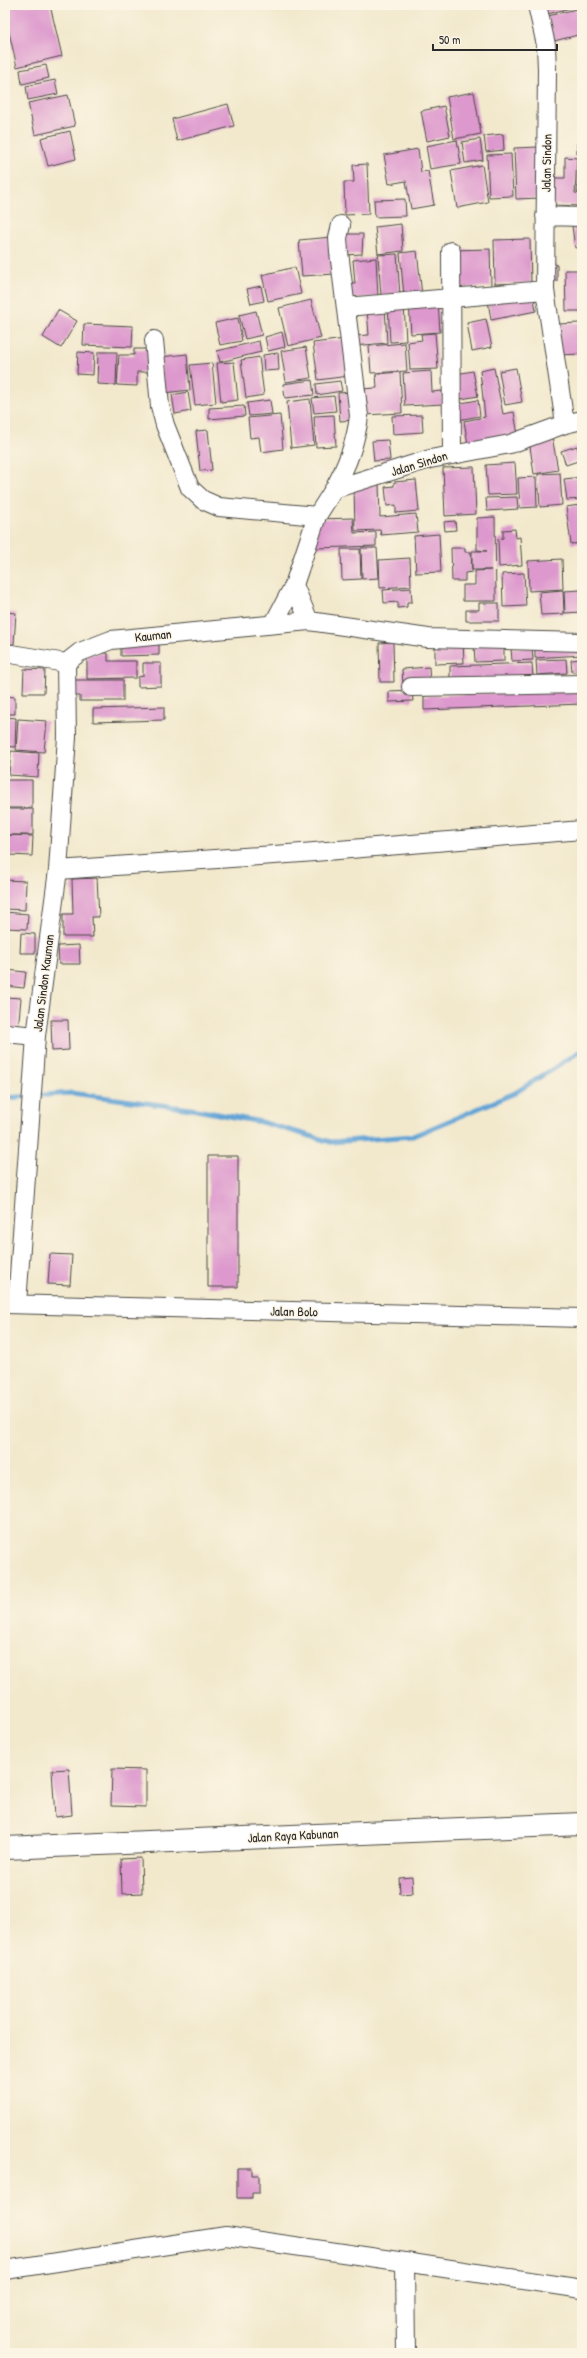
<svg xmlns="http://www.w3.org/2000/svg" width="587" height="2358" font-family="'Patrick Hand',sans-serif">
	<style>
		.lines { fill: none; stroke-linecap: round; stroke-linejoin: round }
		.stream { stroke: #63a4d6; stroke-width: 5 }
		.building { fill: #dd98cd }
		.minor-casing { stroke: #494843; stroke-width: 20 }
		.tertiary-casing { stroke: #494843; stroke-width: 24 }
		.minor { stroke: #fff; stroke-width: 18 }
		.tertiary { stroke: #fff; stroke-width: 22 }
		.labels { text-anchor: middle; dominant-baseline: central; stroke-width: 3; stroke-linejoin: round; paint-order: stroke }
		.street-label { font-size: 13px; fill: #2b2b2b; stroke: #fcf5e5 }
	</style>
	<rect width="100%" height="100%" fill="#fcf5e5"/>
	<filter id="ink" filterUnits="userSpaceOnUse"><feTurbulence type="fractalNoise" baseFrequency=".025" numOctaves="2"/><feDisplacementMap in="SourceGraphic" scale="8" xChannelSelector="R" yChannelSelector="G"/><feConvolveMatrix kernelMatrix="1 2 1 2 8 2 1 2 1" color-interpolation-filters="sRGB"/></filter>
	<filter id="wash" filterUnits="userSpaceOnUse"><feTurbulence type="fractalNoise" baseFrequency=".012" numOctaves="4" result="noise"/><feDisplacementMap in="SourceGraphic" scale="16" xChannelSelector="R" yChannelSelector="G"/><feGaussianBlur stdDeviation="0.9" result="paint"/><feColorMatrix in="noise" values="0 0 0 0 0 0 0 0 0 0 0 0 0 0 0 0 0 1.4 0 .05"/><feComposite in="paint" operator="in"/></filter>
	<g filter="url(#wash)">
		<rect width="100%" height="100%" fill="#f2e9cd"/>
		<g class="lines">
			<!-- stream -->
			<path class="stream" d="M5,1098L72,1093L191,1109L261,1122L331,1142L413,1136L515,1093L582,1050"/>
		</g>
		<g id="blocks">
			<!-- building -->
			<path class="building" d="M5,5H50L62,56L17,67L5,15Z
				M541,5H569L570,8L544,15Z
				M576,9L582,34L550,42L544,17Z
				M46,65L49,78L22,84L20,70Z
				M55,80L58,94L28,100L26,86Z
				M474,92L481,134L454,139L447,97Z
				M68,95L75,126L35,135L28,103Z
				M228,104L234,126L177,141L172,119Z
				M444,106L450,136L427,141L421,111Z
				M70,131L76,159L48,166L41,138Z
				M503,134L504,150L486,152L484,136Z
				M480,139L483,160L465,163L462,142Z
				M457,140L461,164L430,169L426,146Z
				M577,143H582V153L577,154Z
				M539,147L541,198L516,199L514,148Z
				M418,149L421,172L428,171L434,205L411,209L406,181L389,184L384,155Z
				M511,154L513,196L489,197L487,155Z
				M565,157L577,158L575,193L582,194V206L553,205L552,178H565Z
				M579,158H582V192H577Z
				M367,164L369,214L345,215L344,182H354L353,165Z
				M482,165L488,202L457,208L451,171Z
				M405,199L406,216L375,217L374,200Z
				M401,224L403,251L378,254L375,227Z
				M582,224V247L575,248L572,226Z
				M344,234H363L362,254L344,255Z
				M332,237L335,274L302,276L299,240Z
				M530,239L531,283L495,284L494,240Z
				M490,249L491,287L454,288L453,250Z
				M417,251L422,295L404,297L400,253Z
				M397,254L400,295L381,296L378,255Z
				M376,258L378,297L348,299L347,283H355L353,260Z
				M549,265H557V281H549Z
				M295,267L301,294L268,301L262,275Z
				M565,270H582V311H566Z
				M261,286L264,301L251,304L247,289Z
				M533,292L536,311L491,320L488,301Z
				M311,300L321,338L288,346L279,308Z
				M438,300L440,332L411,334L409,303Z
				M404,304L406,341L390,342L388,305Z
				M385,307L387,343L353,346V336L369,335L367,309Z
				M58,310L77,321L61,348L43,337Z
				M256,311L262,335L245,339L239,315Z
				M238,318L242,341L220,345L215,323Z
				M486,319L492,347L472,351L467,323Z
				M580,323L581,354L558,355L557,324Z
				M84,324L133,326L132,347L83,345Z
				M282,332L285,347L268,351L265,337Z
				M435,333L438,369L410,370L408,342L422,340L421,334Z
				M345,339L349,376L318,380L313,343Z
				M259,341L261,352L220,362L217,351Z
				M405,343L407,371L371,373L369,346Z
				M306,347L311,378L286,382L281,351Z
				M134,349H153L152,372H137V386L117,385L119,355H134Z
				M78,352L94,353L93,375L77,374Z
				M98,352H117L116,385L97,384Z
				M278,353L279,370L264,371L263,355Z
				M187,354L190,390L164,393L160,357Z
				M259,357L264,395L246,398L241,360Z
				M234,362L238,400L221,402L217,363Z
				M212,363L216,403L195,405L190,365Z
				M494,368L503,414L514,412L518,435L468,444L464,421L485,417L480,371Z
				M516,368L522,402L505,405L499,371Z
				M431,371L432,392L442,391L443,404L405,406L403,373Z
				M473,371L478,396L461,399L456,374Z
				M400,372L402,413L364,415L362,389L377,388L376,374Z
				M312,380L314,395L285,398L283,384Z
				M340,381L342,391L317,395L316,384Z
				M188,392L191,411L175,414L172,395Z
				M352,392L354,420L340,421L338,393Z
				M334,396L336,411L314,413L312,398Z
				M310,399L314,445L291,448L287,402Z
				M270,400L272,414L249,416L247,403Z
				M478,400L480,416L458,420L456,404Z
				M244,406L245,416L209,419V408Z
				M280,415L283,449L261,452L259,437L250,438L248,418Z
				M334,415L336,446L316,447L314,416Z
				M422,415L423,432L393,434L392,416Z
				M208,430L212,470L200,471L196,431Z
				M552,436L558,470L534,474L529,440Z
				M388,440L390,460L374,461L372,441Z
				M577,446L581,460L566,465L561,451Z
				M515,463L517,494L488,495L486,465Z
				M474,467L476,514L445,516L443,468Z
				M560,473L562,505L540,507L538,474Z
				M536,477L537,507L520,508L518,478Z
				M582,477V499L567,500L564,479Z
				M416,480L419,511L396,513V505L387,506L385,487L394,486V482Z
				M379,484L380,517L416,514L418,532L381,535L380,530L355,531L354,485Z
				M517,497L518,509L487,511L486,498Z
				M579,505V509H582V543L571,544L566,507Z
				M495,517L496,601H463V585H475V571L491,570H472V551H487L477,550V518Z
				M353,518L354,533L376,532V546L316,548L318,519Z
				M455,521L456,530L445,531L444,522Z
				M515,529L516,538L520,537L522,565L499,567L498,539L503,538V530Z
				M439,534L441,572L416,573L414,536Z
				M361,548H377L379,578L362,579Z
				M451,548H465V552H471L472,572L465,573V581H452Z
				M341,549H360L361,579L342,580Z
				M410,558L411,586L380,588L379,560Z
				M562,559L563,589L529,591L528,561Z
				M524,573L526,606L503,607L502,574Z
				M411,588L412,602H407V607L398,608V602L384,603L383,590Z
				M563,590L564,614L541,615L539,592Z
				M582,590V612L565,613L564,591Z
				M479,603H499V621H466V610H479Z
				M5,612L16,613L14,644H5Z
				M463,641L464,663L435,664V642Z
				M159,642V655L121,656V643Z
				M393,642L394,682H380L379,643Z
				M504,643V661L475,662L474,644Z
				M582,644V655L535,658V646Z
				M532,647L533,660L512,661L511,648Z
				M108,653V661H136V678L87,679V654Z
				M566,659L567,673L537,675L536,660Z
				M582,659V672H572L571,660Z
				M143,663H161V686L138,687V677L143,676Z
				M532,663L533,677L450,680V666Z
				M429,667L430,683L403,684L402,669Z
				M24,669L45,670L44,693H23Z
				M71,680H123V701H80V696H71Z
				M582,689V704L424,710V696Z
				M412,690L413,701L389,702V691Z
				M5,696L15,697V714H5Z
				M164,707V720L93,722V709Z
				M5,717L16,718L15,747L5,746Z
				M18,719L47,721L44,752L16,750Z
				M11,751L39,753L38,777L9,775Z
				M5,780H32V808H5Z
				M5,809H33V835H5Z
				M5,835L33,836L32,856L9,855V864H5Z
				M97,878L99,917H92L93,937H63V914H73L72,879Z
				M5,880L26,881L25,910L5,909Z
				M5,912L28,914L27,929L5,928Z
				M21,933L35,934V953H20Z
				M79,945L80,964H59L58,946Z
				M6,970L26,972L24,988L5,986Z
				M5,997L21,998L18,1031L5,1030Z
				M51,1020H68L69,1050L52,1051Z
				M208,1156H238V1287H208Z
				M50,1254L72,1255L70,1285L48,1284Z
				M69,1769L72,1815L55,1817L52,1770Z
				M112,1769L146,1770V1807L111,1806Z
				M141,1858L142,1893L122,1894L121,1859Z
				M412,1877L413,1893L400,1894L399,1878Z
				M237,2168H252V2175H259V2193H252V2198H237Z"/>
		</g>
	</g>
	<g filter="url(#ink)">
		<use href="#blocks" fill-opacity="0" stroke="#494843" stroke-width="1"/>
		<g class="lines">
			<!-- minor casing -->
			<g class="minor-casing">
				<path id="minor" d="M537,5L546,45L547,69L545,290L565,424L582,420
					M545,216L582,217
					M346,307L545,290
					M154,340L160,406L165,425L190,488L203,500L219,507L317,516
					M452,455L510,444L565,424
					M334,489C347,466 356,442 359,416L339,252L338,238L341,225
					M294,585L309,621
					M274,623L294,585L317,516L334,489L430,459L452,455L451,251
					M5,653L66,663L80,652L111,640L309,621L428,638L582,642
					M411,687L582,684
					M58,870L302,853L582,830
					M5,1033L36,1036
					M5,1304L582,1318
					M17,1304L36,1036L58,870L67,737L66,663
					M5,2270L226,2236L405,2262
					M406,2353L405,2262L582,2289"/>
			</g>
			<!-- tertiary casing -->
			<g class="tertiary-casing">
				<path id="tertiary" d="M5,1848L582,1824"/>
			</g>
			<!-- minor -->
			<use href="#minor" class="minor"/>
			<!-- tertiary -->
			<use href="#tertiary" class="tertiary"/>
		</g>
	</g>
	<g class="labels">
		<!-- street labels -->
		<g class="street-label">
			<text transform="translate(546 163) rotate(-89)">Jalan Sindon</text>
			<text transform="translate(419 463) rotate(-17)">Jalan Sindon</text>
			<text transform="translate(153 635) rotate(-6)">Kauman</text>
			<text transform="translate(43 983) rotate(-83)">Jalan Sindon Kauman</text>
			<text transform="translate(294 1311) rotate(1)">Jalan Bolo</text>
			<text transform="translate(293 1835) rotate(-3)">Jalan Raya Kabunan</text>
		</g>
	</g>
	<!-- margin -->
	<rect width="587" height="2358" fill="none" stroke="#fcf5e5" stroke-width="20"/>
	<!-- scale -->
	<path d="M433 44v6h124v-6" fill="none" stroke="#2b2b2b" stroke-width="2"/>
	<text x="439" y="44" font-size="12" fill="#2b2b2b" stroke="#fcf5e5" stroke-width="3" paint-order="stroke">50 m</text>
</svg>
